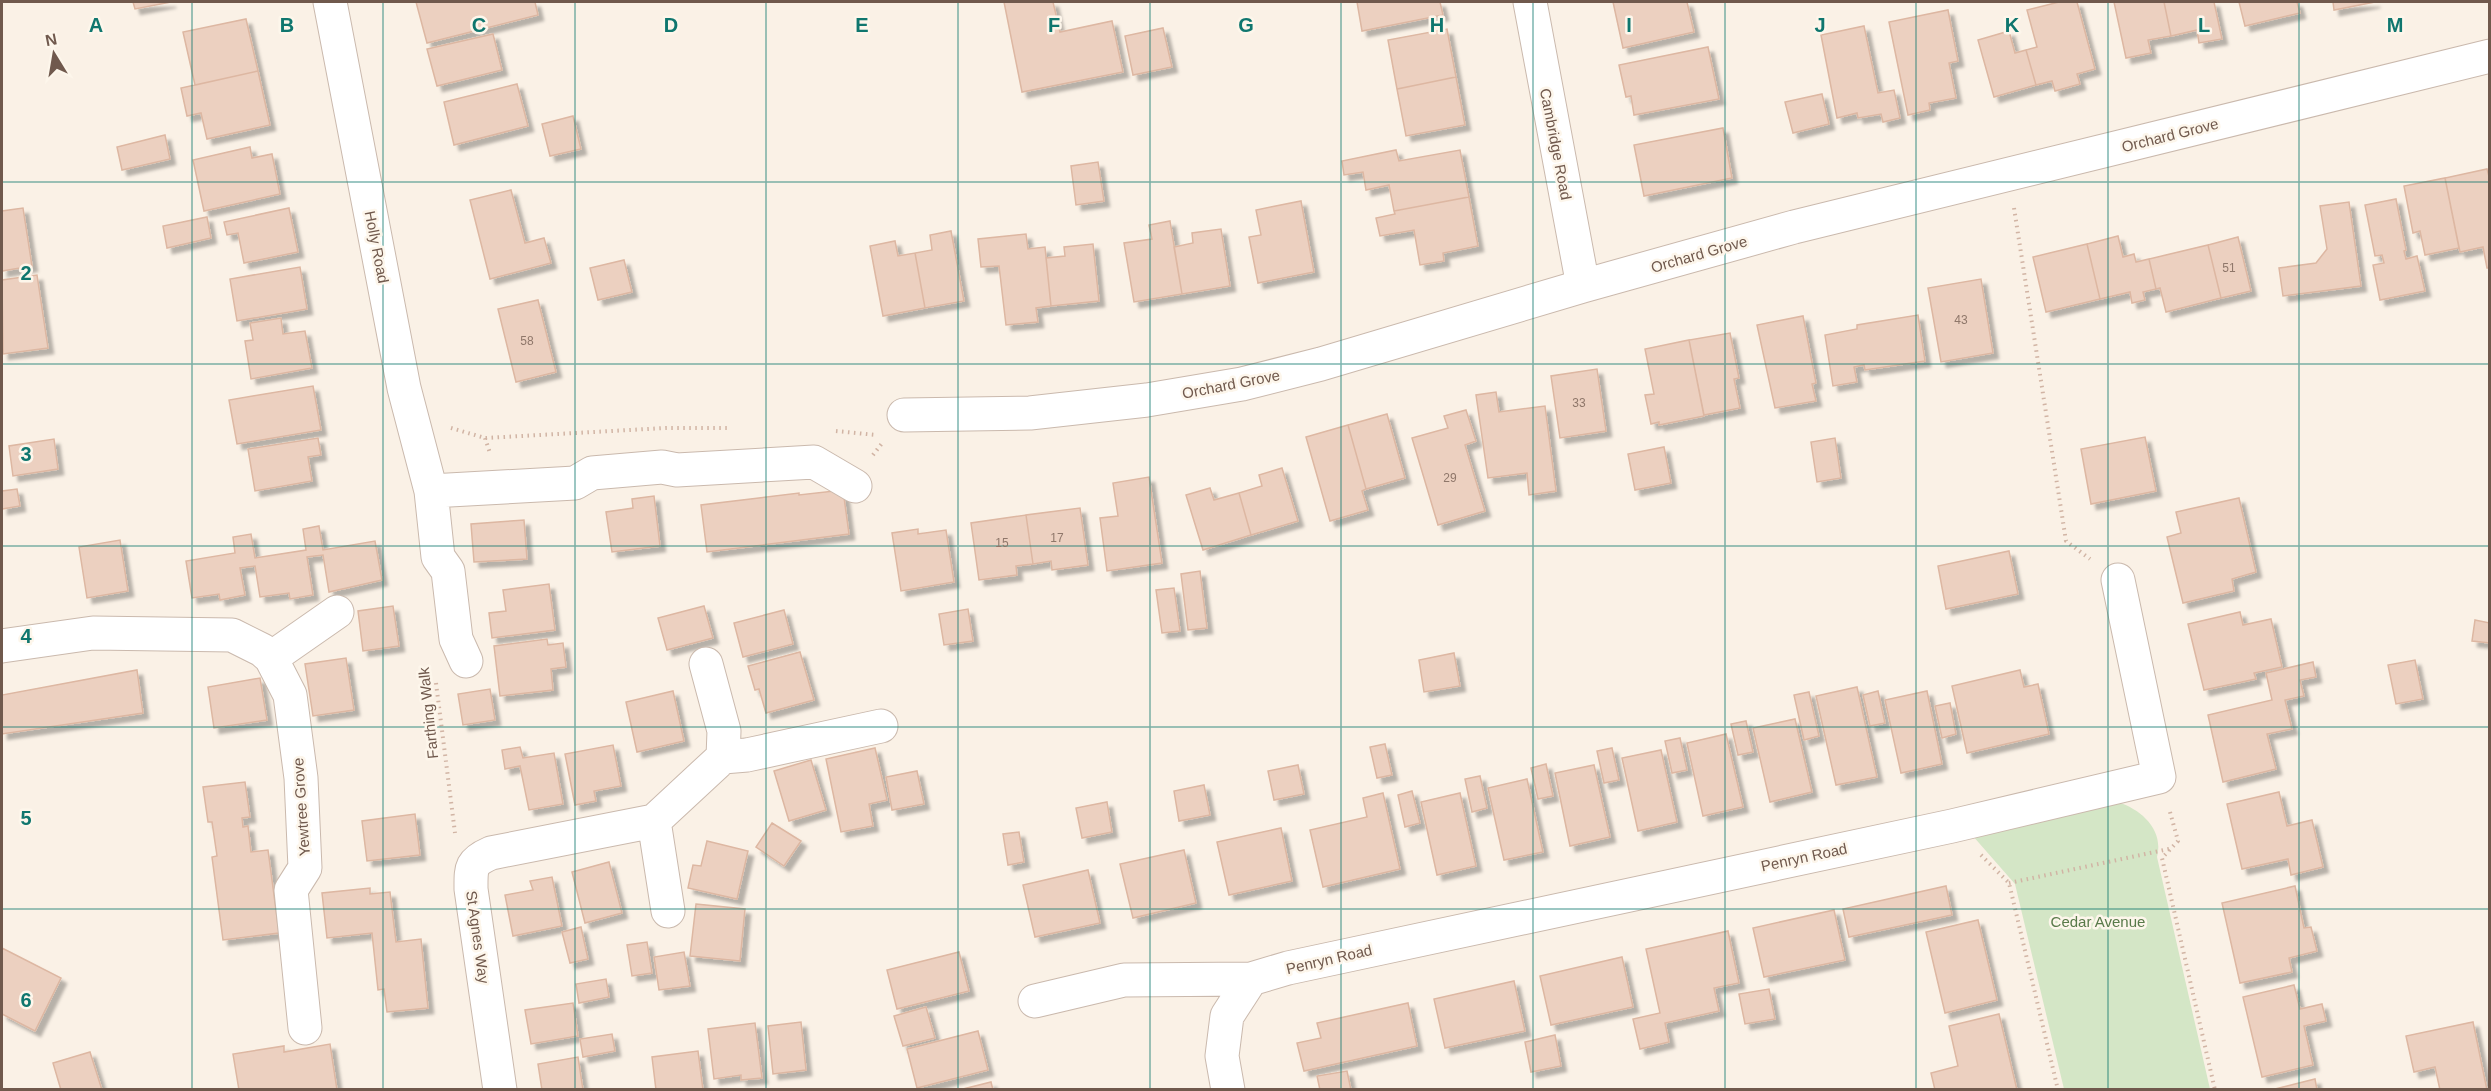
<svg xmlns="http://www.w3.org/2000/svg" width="2491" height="1091" font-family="Helvetica,sans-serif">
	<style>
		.green { fill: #d4e6c6 }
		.building { fill: #ecd0c0; stroke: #ddb7a2; stroke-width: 1.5; filter: url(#shadow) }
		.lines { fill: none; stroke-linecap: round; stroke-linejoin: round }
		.minor-casing { stroke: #cab9ad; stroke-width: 35 }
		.path { stroke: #d1b4a4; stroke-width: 4; stroke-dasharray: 1.5 4.5; stroke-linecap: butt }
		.minor { stroke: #fff; stroke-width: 33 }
		.grid { fill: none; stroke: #0f766e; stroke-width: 1.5; stroke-opacity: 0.55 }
		.labels { text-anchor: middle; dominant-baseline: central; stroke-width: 5; stroke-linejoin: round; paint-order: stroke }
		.number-label { font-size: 12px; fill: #8f776a }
		.street-label { font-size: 15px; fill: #70594d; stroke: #fdf6eb }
		.park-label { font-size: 15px; fill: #597a4a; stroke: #fdf6eb }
		.grid-label { font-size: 20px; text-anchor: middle; font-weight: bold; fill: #0f766e; stroke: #fdf6eb; stroke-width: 5; stroke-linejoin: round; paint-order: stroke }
	</style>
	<defs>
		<filter id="shadow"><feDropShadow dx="5.5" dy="5.5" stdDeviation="1.5" flood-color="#0004"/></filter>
	</defs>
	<rect width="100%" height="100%" fill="#faf1e6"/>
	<!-- green -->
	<path class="green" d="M2118,802C2142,810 2164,830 2157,857L2210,1089H2064L2015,884L1972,835Z"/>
	<!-- building -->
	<path class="building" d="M133,2H171L135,9Z
		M416,2H535L538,15L427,43Z
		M1004,2H1053L1060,32L1112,21L1123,72L1022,92Z
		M1357,2H1440L1443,15L1362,31Z
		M1613,2H1687L1694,32L1623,48Z
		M2059,2H2077L2095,69L2077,74L2080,84L2055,91L2052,81L2036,85L2026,50L2037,47L2027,10Z
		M2114,2H2164L2171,36L2148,40L2151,53L2126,58Z
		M2164,2H2214L2222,39L2199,43L2197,30L2171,36Z
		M2239,2H2297L2300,13L2245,26Z
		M2333,2H2375L2334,10Z
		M1948,10L1958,61L1949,63L1956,98L1929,103L1930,110L1908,115L1889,22Z
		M246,19L258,71L195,85L183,32Z
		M1864,26L1878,93L1894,90L1900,118L1883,122L1881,114L1858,118L1857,113L1837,118L1821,35Z
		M1163,28L1172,67L1133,75L1125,36Z
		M1447,29L1456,77L1397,89L1388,40Z
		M2009,31L2015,53L2026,50L2036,85L1994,97L1978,40Z
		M493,34L502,70L437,86L427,49Z
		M1708,47L1719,99L1634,115L1631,96L1626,97L1619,65Z
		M258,71L270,125L207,139L201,113L187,116L181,88Z
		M1456,77L1465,125L1406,136L1397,89Z
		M517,84L528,126L454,145L444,102Z
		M1822,94L1829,124L1793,133L1785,102Z
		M573,116L581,149L550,156L542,124Z
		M1723,128L1732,178L1644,196L1634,145Z
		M165,135L170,159L122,170L117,147Z
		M250,147L252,158L272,154L280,194L204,211L193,160Z
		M1396,150L1399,161L1460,150L1469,197L1394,211L1389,185L1366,190L1363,172L1344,175L1342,161Z
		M1098,162L1104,201L1076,205L1071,166Z
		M2487,169L2490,180V268H2487L2483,247L2460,252L2445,178Z
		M2445,178L2459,248L2425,255L2420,231L2413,233L2404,186Z
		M511,190L525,243L544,238L551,263L490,279L470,200Z
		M1469,197L1478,246L1443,253L1444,261L1420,265L1414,230L1380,236L1376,218L1395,214L1394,211Z
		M2396,199L2406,250L2404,251L2406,259L2417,256L2425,291L2380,300L2373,265L2384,263L2382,255L2375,256L2365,205Z
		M1301,201L1314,272L1258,283L1249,237L1261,235L1256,210Z
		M2349,202L2361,286L2283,296L2279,268L2316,263L2327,249L2320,206Z
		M23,208L32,266L2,271V211Z
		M289,208L298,252L244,263L238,233L227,235L224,222Z
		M207,217L211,238L167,248L163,226Z
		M1170,221L1182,294L1134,302L1124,243L1152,239L1149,225Z
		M1221,229L1230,286L1182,294L1174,247L1193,243L1192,233Z
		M951,231L964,301L925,308L915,253L932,250L930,235Z
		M1026,234L1028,249L1045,247L1051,306L1036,308L1038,322L1006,325L999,266L981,267L978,239Z
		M2118,236L2123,257L2134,254L2136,262L2149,259L2156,289L2143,292L2145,300L2132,303L2130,292L2100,299L2087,244Z
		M2238,237L2251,291L2221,298L2208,245Z
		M895,241L898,256L915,253L925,308L883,316L870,246Z
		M1093,244L1099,301L1051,306L1046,258L1065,256L1064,247Z
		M2087,244L2100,299L2046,312L2033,257Z
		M2208,245L2221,298L2166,312L2160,288L2156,289L2149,259Z
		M624,260L632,292L598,300L590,268Z
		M300,267L307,309L237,321L230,279Z
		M37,275L48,348L3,354L2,280Z
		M1981,279L1993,353L1941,362L1928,288Z
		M538,300L556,372L516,382L498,309Z
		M1918,315L1925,361L1865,370L1864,365L1854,367L1857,382L1833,386L1825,335L1857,329V325Z
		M1803,316L1816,383L1812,384L1816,401L1775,408L1757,325Z
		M281,318L283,334L305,331L312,368L251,379L245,341L253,340L250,323Z
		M1730,333L1739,378L1734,379L1740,408L1704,415L1689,340Z
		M1689,340L1704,416L1659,425V422L1651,424L1645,395L1654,394L1645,349Z
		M1597,369L1606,431L1560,438L1551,376Z
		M313,386L321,430L237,444L229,400Z
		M1496,392L1499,412L1545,406L1556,491L1529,495L1527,473L1488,478L1476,395Z
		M1466,410L1476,441L1465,445L1485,511L1438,525L1412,438L1448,428L1444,416Z
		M1387,414L1405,478L1366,489L1348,425Z
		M1348,425L1366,489L1362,491L1368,510L1330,521L1306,437Z
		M2145,437L2156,491L2091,504L2081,449Z
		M318,438L321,455L308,457L312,481L255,491L248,449Z
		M1835,438L1841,478L1817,482L1811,442Z
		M54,439L58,469L13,476L9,446Z
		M1664,447L1671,483L1635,490L1628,454Z
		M1282,468L1298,521L1251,535L1239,493L1262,486L1259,475Z
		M1149,477L1162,563L1107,571L1100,518L1118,516L1113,483Z
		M1210,488L1214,500L1239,493L1251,535L1203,550L1186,495Z
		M17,489L20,506L2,509V491Z
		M843,490L849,534L707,552L701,505L799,493V495Z
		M654,496L660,546L612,552L606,512L633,508L632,499Z
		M2239,498L2256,572L2232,579L2234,591L2183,603L2167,537L2181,533L2176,512Z
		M1080,508L1088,565L1052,570L1051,561L1033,564L1026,515Z
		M1026,515L1033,564L1016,566L1017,575L979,580L971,523Z
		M524,520L527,559L474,562L471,524Z
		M319,526L323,550L375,541L382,580L329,592L323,555L307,557L313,595L290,599L289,593L260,597L255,566L240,568L245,595L220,600L219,594L192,598L186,561L235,553L233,537L251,534L255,558L306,550L303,529Z
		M918,529V534L946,530L954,582L901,591L892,533Z
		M120,540L128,591L87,598L79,547Z
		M2009,551L2018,594L1946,609L1938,566Z
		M1200,571L1207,628L1188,630L1181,574Z
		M549,584L555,630L492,638L489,613L506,611L503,590Z
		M1174,588L1180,631L1162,633L1156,590Z
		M393,606L399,646L363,651L358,611Z
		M704,606L713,638L667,650L658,618Z
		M968,609L973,641L944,645L939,614Z
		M784,610L793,644L743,657L734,623Z
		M2240,612L2243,625L2271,619L2282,667L2254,673L2256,679L2204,690L2188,624Z
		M2475,620L2490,623V643L2472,641Z
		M547,639L548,645L563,643L566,667L551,669L553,690L500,696L494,646Z
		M800,652L814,700L766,713L759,689L755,690L748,666Z
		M1454,653L1460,686L1424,692L1419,660Z
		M346,658L354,710L313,716L305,664Z
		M2415,660L2423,699L2396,704L2388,665Z
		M2313,662L2316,677L2300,680L2304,696L2285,700L2292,729L2267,734L2276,769L2223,782L2208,715L2272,700L2266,673Z
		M137,670L143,713L2,734V695Z
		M2020,670L2024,687L2038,684L2049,734L1967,753L1952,686Z
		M260,678L267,720L214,728L208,687Z
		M1857,687L1877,777L1836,785L1816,696Z
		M490,689L495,720L463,725L458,694Z
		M673,691L684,741L637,752L626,702Z
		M1878,691L1885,723L1870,726L1863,695Z
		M1927,691L1942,764L1901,773L1885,700Z
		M1809,692L1819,736L1804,740L1794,695Z
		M1950,703L1956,734L1942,738L1935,706Z
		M1795,719L1812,792L1770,802L1753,728Z
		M1746,721L1753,752L1738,755L1731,724Z
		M1726,734L1743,807L1703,816L1687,743Z
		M1680,738L1687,770L1672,773L1665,741Z
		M1385,744L1392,775L1377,778L1370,747Z
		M613,745L621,786L594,791L596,801L575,805L565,754Z
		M520,747L523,758L554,753L563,804L529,810L520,766L505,769L502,750Z
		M875,748L887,800L869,804L873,826L841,832L826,759Z
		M1612,748L1619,780L1604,783L1597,751Z
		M1661,750L1677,822L1638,831L1622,758Z
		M811,760L826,810L789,821L774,771Z
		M1546,764L1553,796L1538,799L1531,768Z
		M1298,765L1304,794L1274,800L1268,771Z
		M1594,765L1610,837L1570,846L1555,773Z
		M917,771L924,804L892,810L886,777Z
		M1480,776L1487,808L1472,812L1465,779Z
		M1527,779L1543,852L1504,860L1488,788Z
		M245,782L250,817L242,818L243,827L248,826L251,852L268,850L279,933L223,940L212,857L217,856L212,822H208L203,787Z
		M1204,785L1210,815L1179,821L1174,791Z
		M1412,791L1420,823L1405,827L1398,795Z
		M2279,792L2287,826L2312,820L2323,867L2291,875L2288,859L2242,869L2227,804Z
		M1383,793L1400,869L1323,887L1310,830L1367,817L1363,798Z
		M1460,793L1476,866L1437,875L1421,802Z
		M1107,802L1112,832L1082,838L1076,808Z
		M415,814L420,855L367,861L362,821Z
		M772,823L801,841L784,866L756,847Z
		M1281,828L1292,881L1229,895L1217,842Z
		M1019,832L1024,862L1008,865L1003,834Z
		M707,841L748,851L737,899L688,888L693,865L701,866Z
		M1184,850L1196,903L1133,918L1120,864Z
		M609,862L622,913L585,923L572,872Z
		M1088,870L1100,923L1035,937L1023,885Z
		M552,877L562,926L513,936L505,895L533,890L530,881Z
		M1946,886L1952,915L1849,937L1843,909Z
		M2295,886L2304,928L2311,927L2317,951L2289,958L2292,972L2240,983L2222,903Z
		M370,888V894L390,892L396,942L421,939L428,1008L387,1012L384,989L378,990L372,933L327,938L322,893Z
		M696,904L745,909L740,961L690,956Z
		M1834,910L1845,960L1764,977L1753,928Z
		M1978,920L1997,1000L1945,1013L1926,932Z
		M581,927L588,959L570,963L562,932Z
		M1728,931L1739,983L1714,988L1719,1011L1665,1023L1669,1042L1640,1049L1633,1019L1660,1013L1646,949Z
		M647,942L652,973L632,976L627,945Z
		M2,948L61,978L35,1031L2,1014Z
		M684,952L690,986L659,990L654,957Z
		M959,952L969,991L897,1009L887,970Z
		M1622,957L1633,1007L1551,1025L1540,976Z
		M606,979L609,997L579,1003L576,984Z
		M1514,981L1525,1031L1445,1048L1434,999Z
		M2294,985L2300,1009L2322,1004L2326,1021L2304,1026L2313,1065L2262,1077L2243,997Z
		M1769,989L1775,1019L1745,1024L1739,994Z
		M573,1003L578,1036L531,1044L525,1010Z
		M1408,1003L1417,1046L1304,1071L1297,1043L1321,1038L1317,1023Z
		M926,1007L935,1038L903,1046L894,1016Z
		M1999,1014L2017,1090H1935L1931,1073L1958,1066L1949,1026Z
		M801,1022L806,1070L773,1074L768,1026Z
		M2473,1022L2487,1090H2440L2435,1067L2414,1072L2406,1036Z
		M755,1023L762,1078L741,1080V1075L714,1079L708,1029Z
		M978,1031L988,1070L917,1088L907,1049Z
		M612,1034L615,1051L583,1057L580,1039Z
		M1555,1035L1561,1066L1531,1072L1525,1042Z
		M330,1044L337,1090H239L233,1054L284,1046V1052Z
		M698,1051L703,1090H656L652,1057Z
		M90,1052L102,1090H61L53,1063Z
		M578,1057L583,1090H542L538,1064Z
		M1347,1071L1351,1090H1320L1317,1076Z
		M2315,1079L2317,1090H2271Z
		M991,1082L993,1090H959Z"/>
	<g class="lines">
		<!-- minor casing -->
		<g class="minor-casing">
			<path id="minor" d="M330,2L404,388L431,491L438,557L448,571L456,639L466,661
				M1530,2L1583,286
				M904,415L1030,413L1147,400L1242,384L1321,364L1583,286L1794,227L2490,56
				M431,491L575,483L592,473L662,467L677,470L814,462L855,486
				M2,646L93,633L232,635L262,650L271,658L290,695L301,778L305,868L291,890L305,1028
				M271,658L337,612
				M723,757L747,755L881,726
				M654,821L668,911
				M1035,1001L1124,980L1251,979
				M500,1090L471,889C471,868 470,862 491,853L654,821L723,757L724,731L706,664
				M1228,1090L1222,1056L1227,1016L1251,979L1288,968L1952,826L2159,777L2118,580"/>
		</g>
		<!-- path -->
		<path class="path" d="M2014,208L2066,541L2090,559
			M451,428L485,438L666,428H727
			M836,431L876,435
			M485,438L490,453
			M873,455L883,442
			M436,683L455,833
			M2170,812L2178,841L2162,858L2215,1090
			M1981,855L2009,883L2058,1090
			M2009,883L2169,849"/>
		<!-- minor -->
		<use href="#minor" class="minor"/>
	</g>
	<!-- grid -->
	<path class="grid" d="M192,2V1090M383,2V1090M575,2V1090M766,2V1090M958,2V1090M1150,2V1090M1341,2V1090M1533,2V1090M1725,2V1090M1916,2V1090M2108,2V1090M2299,2V1090M2,182H2490M2,364H2490M2,546H2490M2,727H2490M2,909H2490"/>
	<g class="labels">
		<!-- number labels -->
		<g class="number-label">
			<text x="2229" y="268">51</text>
			<text x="1961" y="320">43</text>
			<text x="527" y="341">58</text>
			<text x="1579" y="403">33</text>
			<text x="1450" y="478">29</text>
			<text x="1057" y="538">17</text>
			<text x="1002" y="543">15</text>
		</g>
		<!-- street labels -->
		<g class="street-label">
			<text transform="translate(2170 135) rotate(-14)">Orchard Grove</text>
			<text transform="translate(1556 144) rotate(79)">Cambridge Road</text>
			<text transform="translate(377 247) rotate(79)">Holly Road</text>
			<text transform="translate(1699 254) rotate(-16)">Orchard Grove</text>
			<text transform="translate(1231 384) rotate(-11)">Orchard Grove</text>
			<text transform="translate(428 713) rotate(-96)">Farthing Walk</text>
			<text transform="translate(301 807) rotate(-94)">Yewtree Grove</text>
			<text transform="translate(1804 857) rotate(-12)">Penryn Road</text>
			<text transform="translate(478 937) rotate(82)">St Agnes Way</text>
			<text transform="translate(1329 959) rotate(-13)">Penryn Road</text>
		</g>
		<!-- park labels -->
		<g class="park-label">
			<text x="2098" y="921">Cedar Avenue</text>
		</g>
	</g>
	<g class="grid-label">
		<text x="96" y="32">A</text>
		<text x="287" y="32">B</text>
		<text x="479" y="32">C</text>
		<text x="671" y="32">D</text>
		<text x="862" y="32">E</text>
		<text x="1054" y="32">F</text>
		<text x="1246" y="32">G</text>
		<text x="1437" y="32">H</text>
		<text x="1629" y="32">I</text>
		<text x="1820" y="32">J</text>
		<text x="2012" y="32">K</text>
		<text x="2204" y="32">L</text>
		<text x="2395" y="32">M</text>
		<text x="26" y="280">2</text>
		<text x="26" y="461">3</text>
		<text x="26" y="643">4</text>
		<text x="26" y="825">5</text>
		<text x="26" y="1007">6</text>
	</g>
	<!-- border -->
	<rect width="2491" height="1091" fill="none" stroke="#70594d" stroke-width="6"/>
	<!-- north arrow -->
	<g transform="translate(54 54) rotate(349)" stroke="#fdf6eb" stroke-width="4.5" paint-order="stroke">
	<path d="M0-4.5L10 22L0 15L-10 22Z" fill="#70594d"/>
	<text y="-9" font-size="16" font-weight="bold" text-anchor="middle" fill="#70594d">N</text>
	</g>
</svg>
